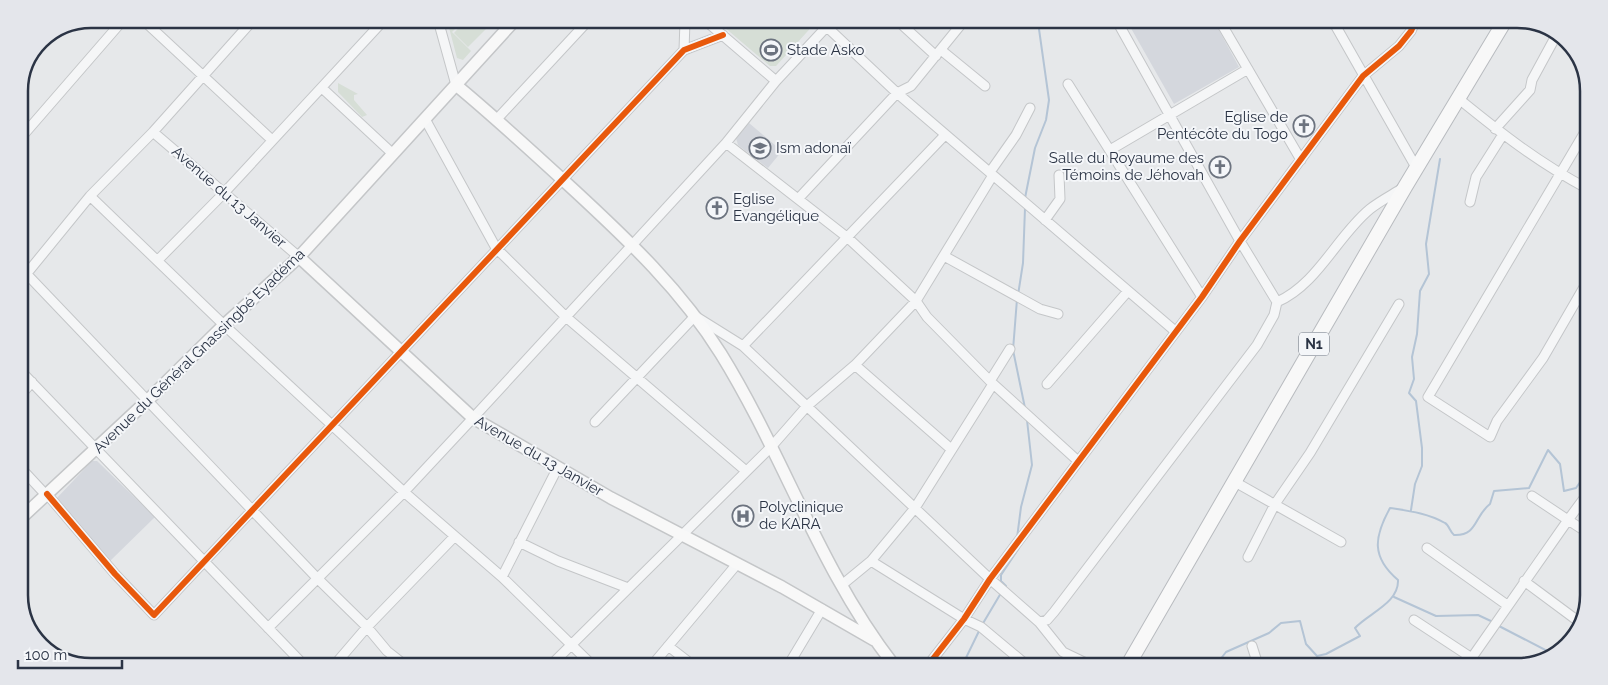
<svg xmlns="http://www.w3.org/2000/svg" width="1608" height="685" font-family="Raleway,sans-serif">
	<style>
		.built { fill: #d4d7dd }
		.green { fill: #d6ded6 }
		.water { fill: #b4c4d5 }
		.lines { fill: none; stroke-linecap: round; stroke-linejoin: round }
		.stream { stroke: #b4c4d5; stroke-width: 2 }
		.minor-casing { stroke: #c4c6c8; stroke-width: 11 }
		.secondary-casing { stroke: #c4c6c8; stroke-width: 14 }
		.trunk-casing { stroke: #b8bbbf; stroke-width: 16 }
		.minor { stroke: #f5f6f7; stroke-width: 9 }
		.secondary { stroke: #f8f8f8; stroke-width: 11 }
		.trunk { stroke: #f8f8f8; stroke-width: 14 }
		.cycleway-casing { stroke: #f4f6f9; stroke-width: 9 }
		.cycleway { stroke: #e8590c; stroke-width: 6 }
		.labels { text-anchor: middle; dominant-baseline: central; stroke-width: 4; stroke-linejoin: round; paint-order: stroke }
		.shield { fill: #f4f6f9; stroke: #676e7b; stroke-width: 1 }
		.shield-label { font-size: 14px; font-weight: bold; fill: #2b3445 }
		.poi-label { font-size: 15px; fill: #2b3445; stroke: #f4f6f9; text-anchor: start }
		.street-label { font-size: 15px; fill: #2b3445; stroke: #f4f6f9 }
		.rim { fill: none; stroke: #2b3445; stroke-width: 2.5 }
	</style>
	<rect width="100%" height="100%" fill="#e6e8ea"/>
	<!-- built -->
	<path class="built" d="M1128,23H1215L1239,67L1174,104Z
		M749,123L782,151L768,168L738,145L736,138Z
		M92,461H97L155,517L110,561L55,500Z"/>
	<!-- green -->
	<path class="green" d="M447,20H464L452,32L471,51L463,60L457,58Z
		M466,20H490L492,23L468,47L454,33Z
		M717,21H817L776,66H770Z
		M338,83L358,94L354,95V100L367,115L362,117L338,92Z"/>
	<!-- water -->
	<path class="water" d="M31,631L39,635L61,659L33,638Z"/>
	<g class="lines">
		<!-- stream -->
		<path class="stream" d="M1025,198L1035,148L1046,120L1049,100L1038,22
			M1018,295L1023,263L1025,208
			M1017,299L1013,350L1025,408
			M1586,417L1581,385L1586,369
			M1411,510L1415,484L1422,466V448L1416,401L1409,393L1414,379L1412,357L1417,334L1420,291L1429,274L1426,244L1440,159
			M1017,538L1021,507L1032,465L1027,420
			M1004,589L1006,586L1001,581V575L1019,548L1018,545
			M1394,597L1436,616L1478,615L1493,622
			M982,625L1001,593
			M1497,625L1555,655
			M963,664L980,629
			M1216,665L1226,652L1269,633L1281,623L1300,621L1306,644L1317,656L1326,654L1360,636L1355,628C1369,613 1399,603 1398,580C1371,557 1374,537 1390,508C1409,511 1427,513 1445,523C1449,525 1450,532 1454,535C1478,536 1474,516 1490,504L1494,491L1529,488L1548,450L1560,464L1564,491L1576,488L1585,475"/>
		<!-- minor casing -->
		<g class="minor-casing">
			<path id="minor" d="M142,19L272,140
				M438,20L456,85
				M706,21L776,81
				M899,22L936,56
				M1118,23L1240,241L1277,302
				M1221,23L1301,160
				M1334,23L1417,169
				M827,27L897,93L1175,331
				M684,50L685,21
				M941,50L985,86
				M1068,84L1202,297
				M322,88L393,154
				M1459,99C1502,134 1539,163 1588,189
				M425,119L496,248L566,317L746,471
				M497,119L588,21
				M1495,129L1530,90L1532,80L1557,34
				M153,132L299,257
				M19,140L124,19
				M726,143L848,238L916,301L927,317L990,381L1078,461
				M1110,150L1248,69
				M990,172L1016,135L1030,108
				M90,196L224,325L404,492L502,577L590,663
				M798,199L897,93L911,86L963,22
				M1470,202L1476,177L1502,136
				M1045,220L1060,199L1059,175
				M944,256L1040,309L1058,314
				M158,260L223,194L384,20
				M19,266L317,578L367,627L387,651L401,662
				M1587,282L1543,358L1497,421L1490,437L1428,397L1589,125
				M19,283L90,196L153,132L254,19
				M743,346L945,135
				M855,365L951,449
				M19,369L301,662
				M990,381L1010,349
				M1047,384L1128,291
				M19,397L32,382
				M595,422L695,316L743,346L990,579L1039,622L1063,652L1088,664
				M19,466L46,495
				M1235,482L1341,542
				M47,494L115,574L154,615L684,50L723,35
				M1585,531L1568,520L1585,497
				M519,542L558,561L628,588
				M1427,548L1507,605
				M1248,557L1275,504L1310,453L1399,304
				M871,561L964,619L981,627L1023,662
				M502,577L558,467
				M1524,581L1582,624
				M843,584L871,561L915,508L993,384
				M1414,620L1484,666
				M1039,622L1047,620L1054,612L1257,345L1274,315L1277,302C1318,284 1337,236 1370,209C1380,201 1392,195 1403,188
				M268,628L404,492L473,418L726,143L776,81L832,21
				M668,646L690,663
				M1252,646L1258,665
				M337,662L367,627L454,537
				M553,663L772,446L807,406L855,365L916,301L993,175
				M654,663L737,564
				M789,664L822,609
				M929,664L964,619L990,579L1202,297L1240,241L1363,76L1399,46L1411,31L1414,24
				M1466,666L1568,520L1532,496"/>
		</g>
		<!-- secondary casing -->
		<g class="secondary-casing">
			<path id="secondary" d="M456,85C497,119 536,155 575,191C629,241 681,290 721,354C783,454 820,570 893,664
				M299,257L473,418L611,498L782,587L874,640
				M19,520L148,400L224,325L299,257L515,20"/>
		</g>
		<!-- trunk casing -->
		<g class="trunk-casing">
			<path id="trunk" d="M1128,665L1405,187L1503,24"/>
		</g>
		<!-- minor -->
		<use href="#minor" class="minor"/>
		<!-- secondary -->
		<use href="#secondary" class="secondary"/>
		<!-- trunk -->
		<use href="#trunk" class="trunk"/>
		<!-- cycleway casing -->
		<g class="cycleway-casing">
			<path id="cycleway" d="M47,494L115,574L154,615L684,50L723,35
				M929,664L964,619L990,579L1202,297L1240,241L1363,76L1399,46L1411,31L1414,24"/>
		</g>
		<!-- cycleway -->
		<use href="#cycleway" class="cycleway"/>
	</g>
	<!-- icons -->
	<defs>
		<g id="stadium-ring" transform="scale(1.125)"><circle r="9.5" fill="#f4f6f9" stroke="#6c737f" stroke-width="1.5"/><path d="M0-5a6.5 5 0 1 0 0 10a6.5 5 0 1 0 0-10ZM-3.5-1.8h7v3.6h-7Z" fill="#6c737f"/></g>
		<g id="church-ring" transform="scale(1.125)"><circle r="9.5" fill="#f4f6f9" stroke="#6c737f" stroke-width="1.5"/><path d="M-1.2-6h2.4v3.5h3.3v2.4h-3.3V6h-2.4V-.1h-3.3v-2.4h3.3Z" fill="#6c737f"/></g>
		<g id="university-ring" transform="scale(1.125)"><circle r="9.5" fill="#f4f6f9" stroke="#6c737f" stroke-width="1.5"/><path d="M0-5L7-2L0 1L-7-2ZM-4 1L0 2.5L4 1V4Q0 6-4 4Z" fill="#6c737f"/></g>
		<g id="hospital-ring" transform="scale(1.125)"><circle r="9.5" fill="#f4f6f9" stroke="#6c737f" stroke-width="1.5"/><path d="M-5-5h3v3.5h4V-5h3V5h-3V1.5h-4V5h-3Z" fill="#6c737f"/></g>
	</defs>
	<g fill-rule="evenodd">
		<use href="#stadium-ring" x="771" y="50"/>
		<use href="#church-ring" x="1304" y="126"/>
		<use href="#university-ring" x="760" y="148"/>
		<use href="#church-ring" x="1220" y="167"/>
		<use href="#church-ring" x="717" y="208"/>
		<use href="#hospital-ring" x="743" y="516"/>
	</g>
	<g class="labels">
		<!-- shield labels -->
		<rect class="shield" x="1299" y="332.5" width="30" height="23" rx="4"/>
		<g class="shield-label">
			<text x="1314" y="344">N1</text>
		</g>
		<!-- poi labels -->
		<g class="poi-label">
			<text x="787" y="50">Stade Asko</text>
			<text x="1288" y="117" text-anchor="end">Eglise de<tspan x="1288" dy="17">Pentécôte du Togo</tspan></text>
			<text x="776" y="148">Ism adonaï</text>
			<text x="1204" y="158" text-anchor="end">Salle du Royaume des<tspan x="1204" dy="17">Témoins de Jéhovah</tspan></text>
			<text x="733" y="199">Eglise<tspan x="733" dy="17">Evangélique</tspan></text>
			<text x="759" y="507">Polyclinique<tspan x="759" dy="17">de KARA</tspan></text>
		</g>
		<!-- street labels -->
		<g class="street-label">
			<text transform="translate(229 197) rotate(41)">Avenue du 13 Janvier</text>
			<text transform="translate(199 351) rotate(-44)">Avenue du Général Gnassingbé Eyadéma</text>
			<text transform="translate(539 456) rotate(30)">Avenue du 13 Janvier</text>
		</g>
	</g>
	<!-- crop -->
	<path d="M0 0H1608V685H0ZM91 28H1517A63 63 0 0 1 1580 91V595A63 63 0 0 1 1517 658H91A63 63 0 0 1 28 595V91A63 63 0 0 1 91 28Z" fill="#e4e6eb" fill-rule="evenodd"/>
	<path class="rim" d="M91 28H1517A63 63 0 0 1 1580 91V595A63 63 0 0 1 1517 658H91A63 63 0 0 1 28 595V91A63 63 0 0 1 91 28Z"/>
	<!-- scale -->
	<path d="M18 660v8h104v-8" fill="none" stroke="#2b3445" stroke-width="2.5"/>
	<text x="25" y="660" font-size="15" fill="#2b3445" stroke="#f4f6f9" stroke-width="4" paint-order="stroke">100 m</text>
</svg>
